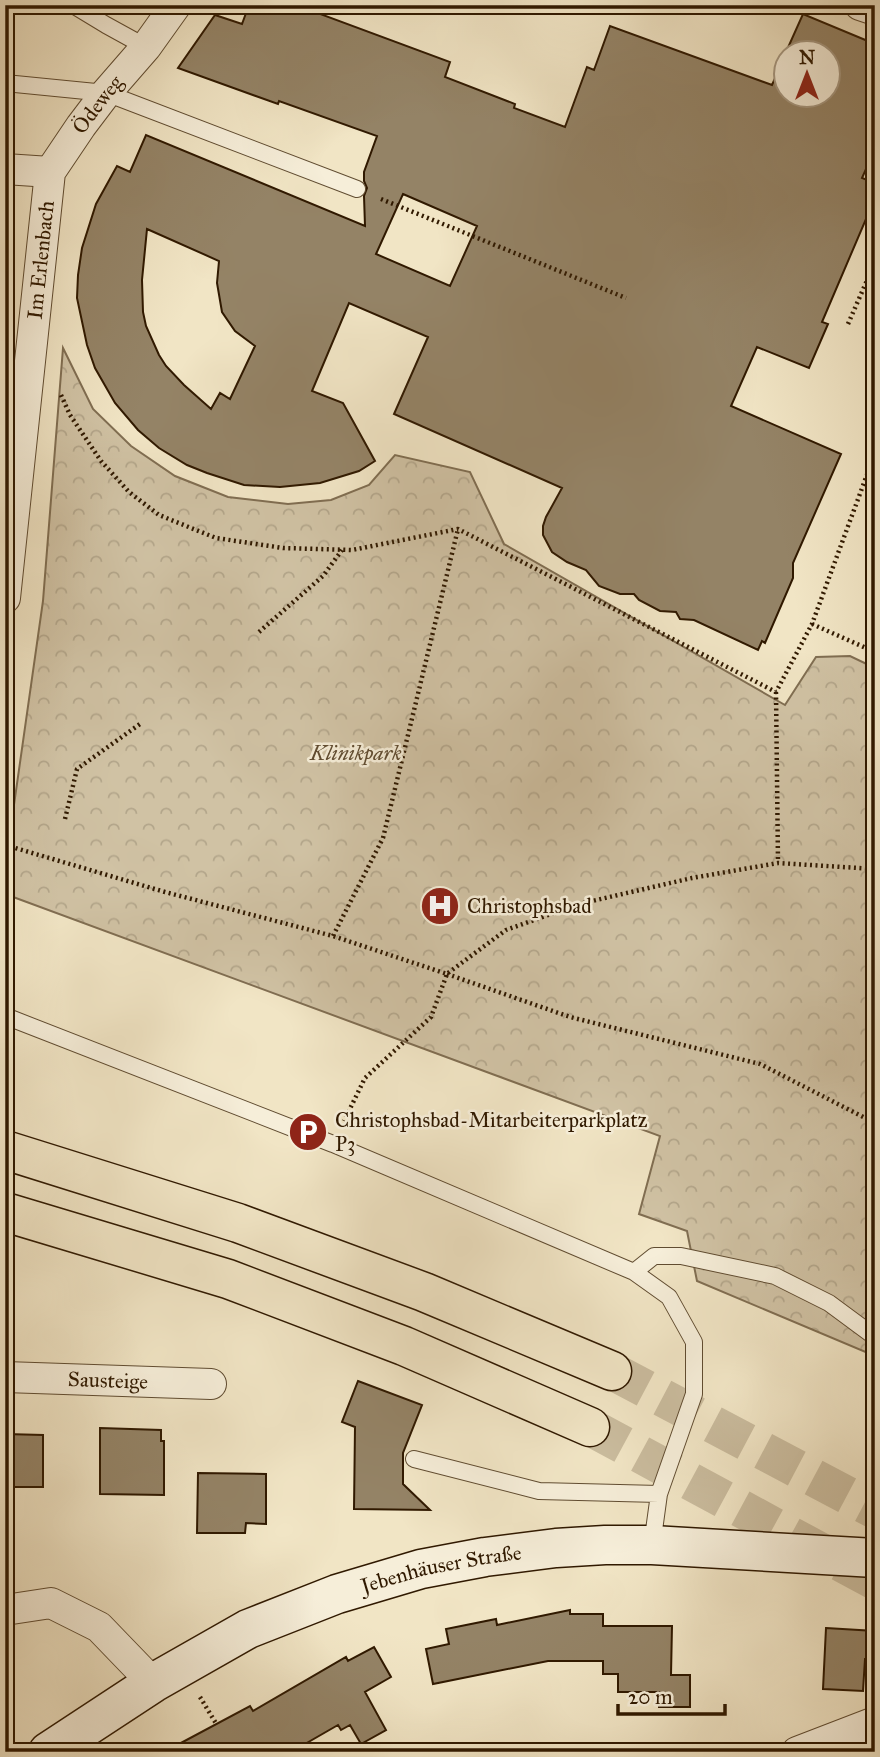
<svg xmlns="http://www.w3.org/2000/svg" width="880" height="1757" font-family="'IM FELL Great Primer',serif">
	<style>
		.park { fill: url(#park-crowns); stroke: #806e52; stroke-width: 2 }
		.building { fill: #948366; stroke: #301900; stroke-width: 2; fill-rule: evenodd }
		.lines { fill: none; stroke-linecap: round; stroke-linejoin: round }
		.highway-tunnel { stroke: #cabc9e; stroke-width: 38; stroke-dasharray: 38 19; stroke-linecap: butt }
		.lane-casing { stroke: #604c31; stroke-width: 18 }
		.street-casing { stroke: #604c31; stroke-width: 32 }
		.secondary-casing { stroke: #301900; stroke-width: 41 }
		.highway-casing { stroke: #301900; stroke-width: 41 }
		.path { stroke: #301900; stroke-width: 4.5; stroke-dasharray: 2 3.5; stroke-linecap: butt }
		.lane { stroke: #f6eed9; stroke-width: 16 }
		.street { stroke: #f6eed9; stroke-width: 30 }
		.secondary { stroke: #f6eed9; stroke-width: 38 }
		.highway { stroke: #f1e5c5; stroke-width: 38 }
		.labels { text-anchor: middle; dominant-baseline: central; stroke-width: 5; stroke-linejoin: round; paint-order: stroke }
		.street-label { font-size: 21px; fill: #301900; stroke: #f6eed9 }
		.park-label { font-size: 21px; font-style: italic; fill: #604c31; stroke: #f6eed9 }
		.poi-label { font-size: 21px; fill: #301900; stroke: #f6eed9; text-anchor: start }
	</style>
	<defs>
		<pattern id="park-crowns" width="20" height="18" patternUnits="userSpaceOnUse" patternTransform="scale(1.75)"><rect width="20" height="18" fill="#d0c2a4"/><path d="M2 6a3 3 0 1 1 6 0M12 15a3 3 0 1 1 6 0" fill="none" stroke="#b3a68b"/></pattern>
	</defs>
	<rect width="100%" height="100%" fill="#f1e5c5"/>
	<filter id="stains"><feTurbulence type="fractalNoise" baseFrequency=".00286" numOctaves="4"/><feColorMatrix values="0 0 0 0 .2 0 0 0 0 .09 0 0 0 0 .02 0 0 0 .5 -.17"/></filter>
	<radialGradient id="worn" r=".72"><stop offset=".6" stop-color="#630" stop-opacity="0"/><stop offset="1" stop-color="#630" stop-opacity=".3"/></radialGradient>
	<!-- park -->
	<path class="park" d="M63,348L93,409L131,446L175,476L228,497L288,504L331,500L369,485L395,455L470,472L504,544L785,705L816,657L850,656L875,668V1356L697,1281L687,1231L639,1214L660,1136L5,894V868L43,601Z"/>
	<!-- building -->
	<path class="building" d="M249,5H314L312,11L450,62L445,77L515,104L514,108L565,127L587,67L594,70L610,26L772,85L786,54V94H828V52H786L803,14L875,44V149L862,178L875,183V198L822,322L828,324L809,368L757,347L731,406L841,454L793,563V578L765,643L762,641L758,650L694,620L680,619L676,612L660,611L639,600L634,594H620L599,586L586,570L567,562L552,552L543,535V526L546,517L562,488L394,414L428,337L349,303L312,391L343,403L375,461L359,471L320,483L280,487L244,485L207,473L187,465L159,448L138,430L115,403L95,368L87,345L77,298L78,275L82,248L96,204L117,166L130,172L146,135L365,226L364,196L367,188L364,181V172L377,136L279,101L278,104L178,68L215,15L242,24ZM403,194L477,226L450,286L376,254ZM147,229L219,261L217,283L222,312L235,331L255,346L230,399L220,393L211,409L184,385L166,366L159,355L146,326L143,312L142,280Z
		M358,1381L422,1405L403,1453V1484L430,1510L354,1509L355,1427L342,1422Z
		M100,1428L161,1430V1441H164V1495L100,1494Z
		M5,1434L43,1435V1487H5Z
		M198,1473L266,1474V1524L246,1523L245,1533H197Z
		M570,1610V1614H603V1626H672L671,1675H690V1707H659V1692H618V1674H603V1661H548L433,1684L426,1649L449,1644L446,1629L496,1619L497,1625Z
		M826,1628L875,1631V1660L865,1659L863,1691L823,1689Z
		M374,1647L391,1677L365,1692L386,1730L361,1744L350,1725L341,1730L338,1725L291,1752H164L250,1706L253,1711L346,1657L348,1661Z"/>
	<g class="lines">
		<!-- highway-tunnel -->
		<path class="highway-tunnel" d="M612,1371L875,1510
			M590,1427L875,1581"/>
		<!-- lane casing -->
		<g class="lane-casing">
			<path id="lane" d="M73,5L106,25L146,47
				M5,83L106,93L357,189
				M5,1016L333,1144L634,1272L669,1297L694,1342V1394L659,1494L652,1545
				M634,1272L654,1256H681L775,1276L829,1303L875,1337
				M414,1459L539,1491L659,1494"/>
		</g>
		<!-- street casing -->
		<g class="street-casing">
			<g id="street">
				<path d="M860,5L875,10"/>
				<path d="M5,169L50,172"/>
				<path id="s1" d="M5,598L50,172L81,126L106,93L146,47L176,5"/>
				<path id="s2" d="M5,1377L211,1384"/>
				<path d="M5,1610L51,1603L99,1627L153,1683"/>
				<path d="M797,1752L875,1722"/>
			</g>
		</g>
		<!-- secondary casing -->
		<g class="secondary-casing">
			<g id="secondary">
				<path id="s3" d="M48,1752L153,1683L248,1629L337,1594L421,1569L485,1557L556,1548L605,1545H652L875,1558"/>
			</g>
		</g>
		<!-- highway casing -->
		<g class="highway-casing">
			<path id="highway" d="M5,1150L238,1223L424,1292L612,1371
				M5,1212L228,1279L404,1346L590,1427"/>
		</g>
		<!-- path -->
		<path class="path" d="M381,199L626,298
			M848,324L875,262
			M61,395L70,415L101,461L129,492L159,515L216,538L283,548L352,550L458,529L776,692L812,624L875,453
			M812,624L875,652
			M259,632L323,576L342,550
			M776,692L778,862
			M65,819L77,769L140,724
			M5,845L165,892L333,936L447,974L431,1017L365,1078L344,1121
			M333,936L383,838L458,529
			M448,973L506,930L579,904L692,878L778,863L875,869
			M447,974L570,1017L760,1064L875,1123
			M200,1697L217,1725"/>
		<!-- lane -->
		<use href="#lane" class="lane"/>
		<!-- street -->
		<use href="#street" class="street"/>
		<!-- secondary -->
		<use href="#secondary" class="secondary"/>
		<!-- highway -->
		<use href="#highway" class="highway"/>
	</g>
	<!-- icons -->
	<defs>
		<g id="hospital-disc" transform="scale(2.0125)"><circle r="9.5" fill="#8f2418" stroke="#f6eed9"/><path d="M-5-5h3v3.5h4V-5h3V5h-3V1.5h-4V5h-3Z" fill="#fff"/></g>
		<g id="parking-disc" transform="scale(2.0125)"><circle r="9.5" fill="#8f2418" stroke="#f6eed9"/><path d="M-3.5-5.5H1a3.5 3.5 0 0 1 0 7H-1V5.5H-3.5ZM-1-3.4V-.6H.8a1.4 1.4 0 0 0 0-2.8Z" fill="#fff"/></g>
	</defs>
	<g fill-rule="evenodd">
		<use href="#hospital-disc" x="440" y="906"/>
		<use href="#parking-disc" x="308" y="1132"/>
	</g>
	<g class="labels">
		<!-- street labels -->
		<g class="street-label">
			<text stroke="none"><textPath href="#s1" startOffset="511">Ödeweg</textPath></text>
			<text stroke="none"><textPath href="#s1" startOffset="340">Im Erlenbach</textPath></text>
			<text stroke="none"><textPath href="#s2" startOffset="103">Sausteige</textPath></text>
			<text stroke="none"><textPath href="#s3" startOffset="438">Jebenhäuser Straße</textPath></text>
		</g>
		<!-- park labels -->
		<g class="park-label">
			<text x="356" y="753">Klinikpark</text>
		</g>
		<!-- poi labels -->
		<g class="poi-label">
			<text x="467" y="906">Christophsbad</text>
			<text x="335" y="1120">Christophsbad-Mitarbeiterparkplatz<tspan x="335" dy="24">P3</tspan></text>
		</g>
	</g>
	<!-- margin -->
	<rect width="880" height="1757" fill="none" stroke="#f1e5c5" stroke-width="28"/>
	<rect x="7" y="7" width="866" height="1743" fill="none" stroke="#301900" stroke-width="3.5"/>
	<rect x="14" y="14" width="852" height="1729" fill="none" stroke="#301900" stroke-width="2"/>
	<!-- north arrow -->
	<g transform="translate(807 74)"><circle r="33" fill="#f6eed9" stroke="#a79982" stroke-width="2"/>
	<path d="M0-5L12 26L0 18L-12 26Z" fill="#8f2418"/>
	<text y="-10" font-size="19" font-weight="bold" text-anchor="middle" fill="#301900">N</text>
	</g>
	<!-- scale -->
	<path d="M618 1704v10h107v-10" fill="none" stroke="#301900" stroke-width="3.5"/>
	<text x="628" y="1704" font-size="21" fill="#301900" stroke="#f6eed9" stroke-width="5" paint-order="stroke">20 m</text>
	<rect width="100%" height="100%" filter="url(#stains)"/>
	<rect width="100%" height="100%" fill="url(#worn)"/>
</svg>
